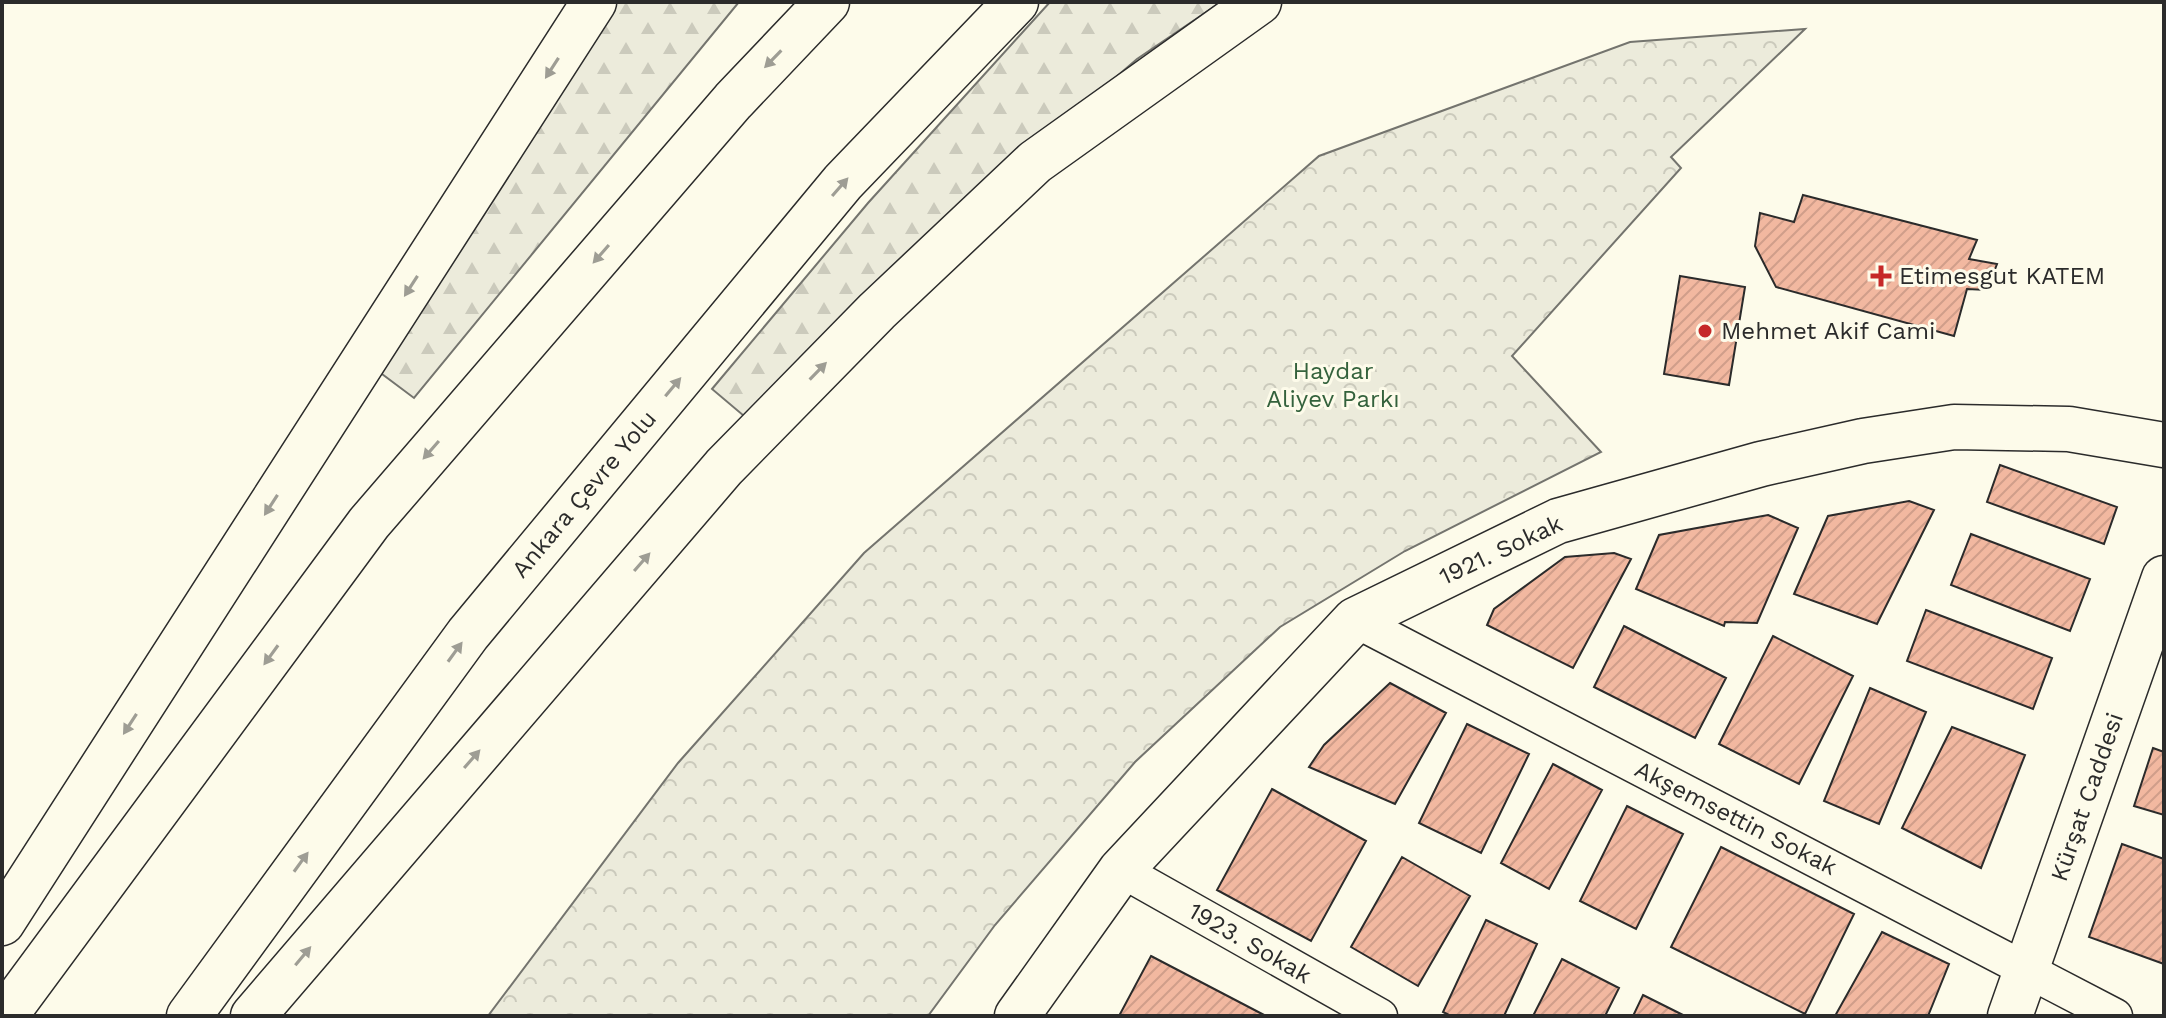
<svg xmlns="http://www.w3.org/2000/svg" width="2166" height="1018" font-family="'Work Sans',sans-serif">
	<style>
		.forest { fill: url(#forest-firs); stroke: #74746e; stroke-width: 2 }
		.park { fill: url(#park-crowns); stroke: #74746e; stroke-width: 2 }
		.building { fill: url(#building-hatch); stroke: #2b2b2b; stroke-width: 2 }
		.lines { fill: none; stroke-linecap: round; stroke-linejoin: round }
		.street-casing { stroke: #2b2b2b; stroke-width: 37 }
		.secondary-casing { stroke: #2b2b2b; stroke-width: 47 }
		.highway-casing { stroke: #2b2b2b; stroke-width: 47 }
		.street { stroke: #fdfbea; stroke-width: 34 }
		.secondary { stroke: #fdfbea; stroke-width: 44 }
		.highway { stroke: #fdfbea; stroke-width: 44 }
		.oneway { fill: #9e9d94 }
		.poi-dot { fill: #c62828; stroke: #fdfbea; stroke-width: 3 }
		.labels { text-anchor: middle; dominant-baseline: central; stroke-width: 6; stroke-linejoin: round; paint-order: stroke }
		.poi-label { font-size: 24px; fill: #2b2b2b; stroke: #fdfbea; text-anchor: start }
		.park-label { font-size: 24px; fill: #34623c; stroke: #fdfbea }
		.street-label { font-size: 24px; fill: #2b2b2b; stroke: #fdfbea }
	</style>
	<defs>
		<pattern id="forest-firs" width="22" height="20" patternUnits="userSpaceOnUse" patternTransform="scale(2)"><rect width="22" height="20" fill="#ecebdb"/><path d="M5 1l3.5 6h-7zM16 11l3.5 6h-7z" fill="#cbcabc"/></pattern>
		<pattern id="park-crowns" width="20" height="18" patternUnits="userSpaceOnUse" patternTransform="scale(2)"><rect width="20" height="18" fill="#ecebdb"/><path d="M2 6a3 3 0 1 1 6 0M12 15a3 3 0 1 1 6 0" fill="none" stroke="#cbcabc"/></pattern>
		<pattern id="building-hatch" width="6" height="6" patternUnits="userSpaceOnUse" patternTransform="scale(2)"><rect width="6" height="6" fill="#f2b8a0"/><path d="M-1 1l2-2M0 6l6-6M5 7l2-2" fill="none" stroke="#d09e8a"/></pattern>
	</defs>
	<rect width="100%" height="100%" fill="#fdfbea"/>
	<!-- forest -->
	<path class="forest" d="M617,2H739L414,398L378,371Z
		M1050,2H1221L1137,59L915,250L744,416L712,389L868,203Z"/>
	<!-- park -->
	<path class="park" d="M1805,29L1671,157L1681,168L1512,356L1601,452L1405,551L1280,627L1135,762L995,925L928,1016H488L678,763L864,553L1319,156L1630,42Z"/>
	<!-- building -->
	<path class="building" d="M1803,195L1977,240L1969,259L1997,264L1987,290L1967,289L1954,336L1776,287L1755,246L1760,213L1794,222Z
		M1680,276L1745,287L1729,385L1664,374Z
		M2000,465L2117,507L2104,544L1987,502Z
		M1909,501L1934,510L1877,624L1794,594L1828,516Z
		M1768,515L1798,528L1757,623L1725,622L1724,626L1636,589L1659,535Z
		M1971,534L2090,579L2070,631L1951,585Z
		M1614,553L1631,559L1573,668L1487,625L1494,609L1565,557Z
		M1926,610L2052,658L2033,709L1907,661Z
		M1624,626L1726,678L1695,738L1594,687Z
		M1773,636L1853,676L1799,784L1719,744Z
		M1390,683L1446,713L1395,804L1309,767L1324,745Z
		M1870,688L1926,712L1879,824L1824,801Z
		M1467,724L1529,754L1481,853L1419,823Z
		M1952,727L2025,755L1981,868L1902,828Z
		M2153,748L2164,752V815L2134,806Z
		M1553,764L1602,790L1549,889L1501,863Z
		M1272,789L1366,841L1311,941L1217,890Z
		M1627,806L1683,834L1636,929L1580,901Z
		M2122,844L2164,859V964L2089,937Z
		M1721,847L1854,914L1805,1014L1671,947Z
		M1402,857L1470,896L1418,986L1351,947Z
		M1486,920L1537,944L1504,1016H1451L1443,1012Z
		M1882,932L1949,964L1928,1016H1835Z
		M1151,956L1266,1016H1119Z
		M1562,959L1619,988L1605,1016H1533Z
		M1643,995L1685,1016H1633Z"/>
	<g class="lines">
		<!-- street casing -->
		<g class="street-casing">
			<path id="street" d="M1355,620L2115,1016
				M1121,870L1380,1016"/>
		</g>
		<!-- secondary casing -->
		<g class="secondary-casing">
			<path id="secondary" d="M1017,1016L1121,870L1355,620L1558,521L1761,464L1863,441L1954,427L2069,429L2164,445
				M2010,1016L2164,578"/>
		</g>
		<!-- highway casing -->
		<g class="highway-casing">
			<path id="highway" d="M2,923L594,2
				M5,1016L369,523L733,101L827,2
				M189,1016L468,634L843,182L1016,2
				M253,1016L724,467L877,311L1035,162L1259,2"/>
		</g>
		<!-- street -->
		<use href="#street" class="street"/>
		<!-- secondary -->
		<use href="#secondary" class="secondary"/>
		<!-- highway -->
		<use href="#highway" class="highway"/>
	</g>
	<!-- one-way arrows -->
	<defs><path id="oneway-solid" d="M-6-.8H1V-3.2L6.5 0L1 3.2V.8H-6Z" transform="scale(2)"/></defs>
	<g class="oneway">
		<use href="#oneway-solid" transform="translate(773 59) rotate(134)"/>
		<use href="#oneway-solid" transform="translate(552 68) rotate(123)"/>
		<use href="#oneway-solid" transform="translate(840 187) rotate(-49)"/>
		<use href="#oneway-solid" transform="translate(601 254) rotate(131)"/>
		<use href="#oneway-solid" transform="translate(411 286) rotate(123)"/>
		<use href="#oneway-solid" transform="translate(818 371) rotate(-46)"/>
		<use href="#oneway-solid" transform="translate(673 387) rotate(-50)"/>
		<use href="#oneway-solid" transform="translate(431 450) rotate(131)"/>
		<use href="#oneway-solid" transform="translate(271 505) rotate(123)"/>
		<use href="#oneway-solid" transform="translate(642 562) rotate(-49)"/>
		<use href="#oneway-solid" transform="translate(455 652) rotate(-54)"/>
		<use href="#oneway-solid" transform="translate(271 655) rotate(126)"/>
		<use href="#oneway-solid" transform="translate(130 724) rotate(123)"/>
		<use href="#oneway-solid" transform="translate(472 759) rotate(-49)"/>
		<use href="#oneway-solid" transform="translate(301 862) rotate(-54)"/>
		<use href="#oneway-solid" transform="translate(303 956) rotate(-50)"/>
	</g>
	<!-- markers -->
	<g class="poi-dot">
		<path d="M1877 264h8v8h8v8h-8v8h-8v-8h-8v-8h8z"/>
		<circle cx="1705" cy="331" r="8"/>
	</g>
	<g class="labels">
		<!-- poi labels -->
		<g class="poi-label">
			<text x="1899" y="276">Etimesgut KATEM</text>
			<text x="1721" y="331">Mehmet Akif Cami</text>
		</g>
		<!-- park labels -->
		<g class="park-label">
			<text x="1333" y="371">Haydar<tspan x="1333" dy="28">Aliyev Parkı</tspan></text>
		</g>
		<!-- street labels -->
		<g class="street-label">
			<text transform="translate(584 494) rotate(-50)">Ankara Çevre Yolu</text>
			<text transform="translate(1501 550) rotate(-25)">1921. Sokak</text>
			<text transform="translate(2087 797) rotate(-71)">Kürşat Caddesi</text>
			<text transform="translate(1736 818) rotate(27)">Akşemsettin Sokak</text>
			<text transform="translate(1250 943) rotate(30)">1923. Sokak</text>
		</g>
	</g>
	<!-- border -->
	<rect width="2166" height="1018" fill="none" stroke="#2b2b2b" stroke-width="8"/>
</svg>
